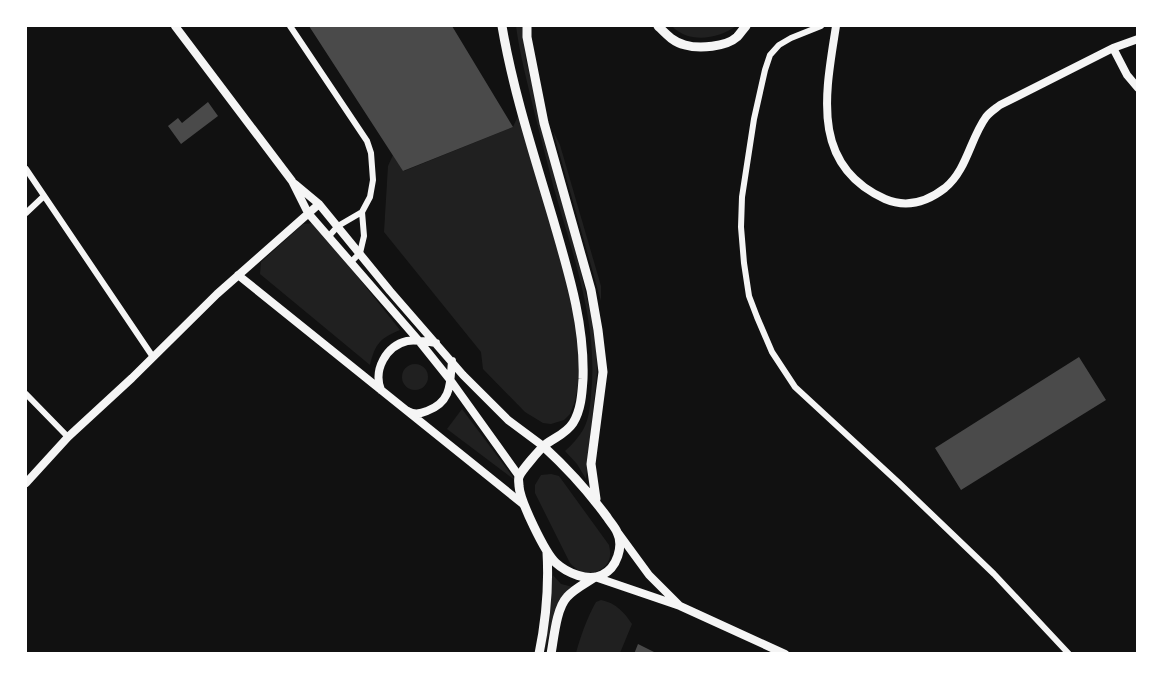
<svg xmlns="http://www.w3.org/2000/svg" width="1163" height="679" font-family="'Crimson Pro',serif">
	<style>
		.green { fill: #202020 }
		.building { fill: #4a4a4a }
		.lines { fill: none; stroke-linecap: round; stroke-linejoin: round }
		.minor { stroke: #f5f5f5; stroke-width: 6 }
		.tertiary { stroke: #f5f5f5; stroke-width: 8 }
		.secondary { stroke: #f5f5f5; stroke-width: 9 }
	</style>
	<rect width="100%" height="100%" fill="#111"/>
	<!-- green -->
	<path class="green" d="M516,26H522L526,60L561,198L580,268L596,337L597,373L586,479L577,464L565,451C572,445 578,438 583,430C589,420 590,406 591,395C599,323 572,253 553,185C547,162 541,138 535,115C528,85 520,56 516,26Z
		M672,26H736C719,39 688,44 672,26Z
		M518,116L566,272L578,325V384L575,401L570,414L564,420L551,424L543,423L525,412L483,369L481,352L384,232L388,166L393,155L404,171L513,127Z
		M553,131L560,145L601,286V301Z
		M315,223L400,330C380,338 375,344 370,365L260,274L261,262L303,224Z
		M402 377a13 13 0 1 1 26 0a13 13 0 1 1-26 0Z
		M462,409L516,481L447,429Z
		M551,474L559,476L609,545C610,550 611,555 609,560C604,572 588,576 578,570C576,569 571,564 570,563L535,493V485L541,475Z
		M551,573L561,584L573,587L551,625L544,654Z
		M601,600C616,603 624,612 632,624L620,653H576C581,635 587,618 596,602Z"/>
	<!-- building -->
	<path class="building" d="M309,26H452L513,127L403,171Z
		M208,102L218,116L181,144L168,126L178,118L182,123Z
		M1079,357L1106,400L961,490L935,448Z
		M638,644L658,654H634Z"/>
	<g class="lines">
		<!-- minor -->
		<path class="minor" d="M290,26L367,141L371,153L373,180L370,197L362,212L364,236L360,253L351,262
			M821,26L791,38L779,45L770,55L765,70L754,119L742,197L741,227L744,263L749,296L757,317L772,352L795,387L899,483L994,574L1069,654
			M26,169L153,357
			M26,213L44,196
			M329,236L338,226L362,212
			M26,394L68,437"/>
		<!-- tertiary -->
		<path class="tertiary" d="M175,26L292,181L308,213L419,341L451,381L519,476
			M836,26C826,91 809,165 885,199C906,208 927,202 945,188C967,170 970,139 986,117C990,112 995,109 1000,105L1113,48L1138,39
			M1113,48L1127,75L1138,88
			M295,184L319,204L390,291L463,375L508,420L543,446
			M238,275L524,505
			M381,390C373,370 386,346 407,341C416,339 427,342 436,343
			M408,411C414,415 420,414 427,411C452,402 450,383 452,361
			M26,483L68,437L132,378L217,294L319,204
			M619,534L649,575L679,605
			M595,577L680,606L785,654"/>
		<!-- secondary -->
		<path class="secondary" d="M502,26C513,91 534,155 553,219C568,271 585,324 583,379C582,394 581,410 573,423C566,434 555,437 545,445C541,448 520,472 519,477C518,479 519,483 519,486C520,501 545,553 556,563C567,573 588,582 602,575C617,568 624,546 617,532C615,527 610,522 607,517C588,491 567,468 543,446
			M527,26V37L544,123L591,290L598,330L603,372L591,464L596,499
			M658,26C666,34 673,42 685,45C699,49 726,47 737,37C740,34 743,29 746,26
			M539,654C546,620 549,586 547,552
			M551,654C554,638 556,609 567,597C574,589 586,583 595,577"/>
	</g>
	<!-- border -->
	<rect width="1163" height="679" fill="none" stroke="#ffffff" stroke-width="54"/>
</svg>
